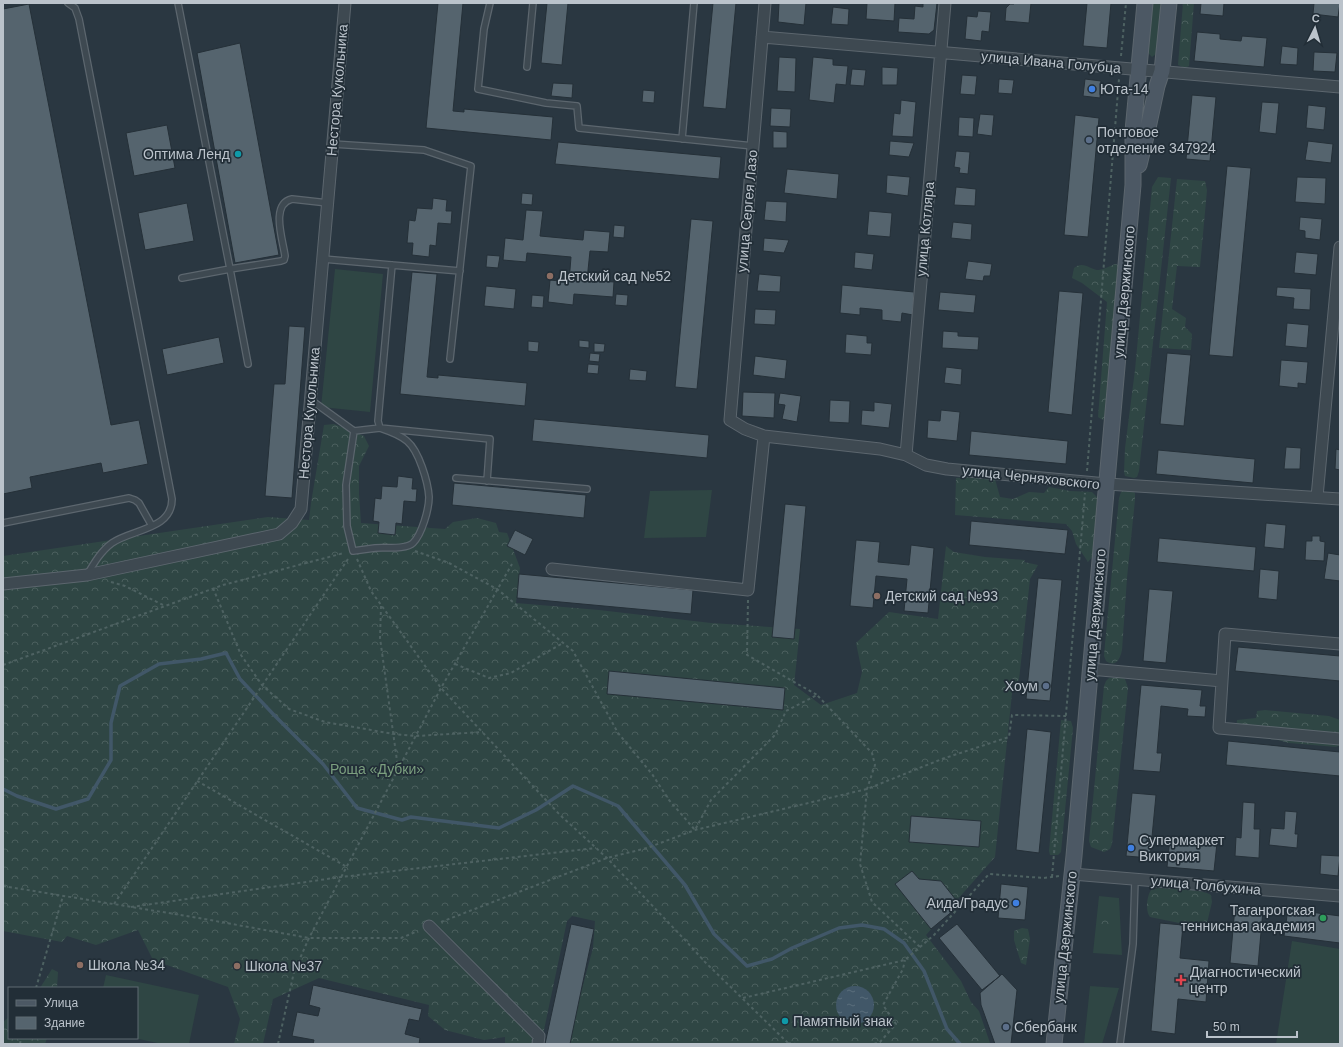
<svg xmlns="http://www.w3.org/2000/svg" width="1343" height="1047" font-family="Arial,sans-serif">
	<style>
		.grass { fill: #2f4644 }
		.forest { fill: url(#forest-crowns) }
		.water { fill: url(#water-ripples) }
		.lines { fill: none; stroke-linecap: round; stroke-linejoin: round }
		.stream { stroke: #415768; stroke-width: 3.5 }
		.building { fill: #55646e; stroke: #253038 }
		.service-casing { stroke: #5c666e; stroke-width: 8 }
		.minor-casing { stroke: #5c666e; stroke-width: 13 }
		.secondary-casing { stroke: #5c666e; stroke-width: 17 }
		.path { stroke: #4e6262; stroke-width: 2; stroke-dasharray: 3 3; stroke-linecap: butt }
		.service { stroke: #3e4951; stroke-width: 5.5 }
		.minor { stroke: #3e4951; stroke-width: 11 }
		.secondary { stroke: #4c5864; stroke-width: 15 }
		.shop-dot { fill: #3f7fe0; stroke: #222e37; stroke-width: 1.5 }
		.service-dot { fill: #5c6f8a; stroke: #222e37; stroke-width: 1.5 }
		.culture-dot { fill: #0f9aa8; stroke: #222e37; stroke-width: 1.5 }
		.education-dot { fill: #8d6e63; stroke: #222e37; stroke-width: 1.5 }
		.leisure-dot { fill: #2e9e5b; stroke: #222e37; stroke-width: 1.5 }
		.health-dot { fill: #e0444e; stroke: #222e37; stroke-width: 1.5 }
		.labels { text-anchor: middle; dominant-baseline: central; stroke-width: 3.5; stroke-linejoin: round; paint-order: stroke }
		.street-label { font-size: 14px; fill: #bbc3cb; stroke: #222e37 }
		.poi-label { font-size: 14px; fill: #bbc3cb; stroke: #222e37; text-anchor: start }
		.park-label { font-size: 14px; fill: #7b9f7f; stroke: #222e37 }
	</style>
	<defs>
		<pattern id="forest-crowns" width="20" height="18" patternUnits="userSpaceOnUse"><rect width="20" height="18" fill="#2f4644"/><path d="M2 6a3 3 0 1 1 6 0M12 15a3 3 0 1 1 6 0" fill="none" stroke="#4b5f5e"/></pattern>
		<pattern id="water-ripples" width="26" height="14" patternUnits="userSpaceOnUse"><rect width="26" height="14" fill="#415768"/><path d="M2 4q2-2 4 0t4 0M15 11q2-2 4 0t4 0" fill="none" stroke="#5a6e7c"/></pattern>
	</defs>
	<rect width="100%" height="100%" fill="#2a3741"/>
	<!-- grass -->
	<path class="grass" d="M1153,3H1161L1156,54L1152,57L1148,53Z
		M335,269L383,274L370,412L321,407Z
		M712,490L706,537L644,538L650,491Z
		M1099,896L1119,898L1122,955L1093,953Z
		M1292,941L1340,949V1044H1276Z
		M106,975L199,995L189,1044H162L134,1038H137V988H103Z
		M1090,986L1119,988L1102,1044H1084Z"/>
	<!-- forest -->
	<path class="forest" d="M1183,3H1194L1189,66L1185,68L1178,65Z
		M1158,177L1171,178L1139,471L1137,477L1134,478L1125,476L1124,472L1125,448L1135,370L1152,187Z
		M1177,179L1205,181L1207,190L1200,267L1177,266L1172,309L1186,318L1185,327L1192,334L1191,350L1159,348Z
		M1115,264L1120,265L1105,420L1101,419L1098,417L1107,302L1082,283L1072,278L1074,268C1083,260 1090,270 1099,270C1104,269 1110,266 1115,264Z
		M334,424L364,436L369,446L359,466V494L361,523L445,529L453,522L477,518L496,523L499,532L507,533L520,568L516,603L599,610L711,623L800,629L794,685L821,705L857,693L862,672L856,643L889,612L938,619L946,546L954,552L985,557L1025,560L1024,562L1038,565L1030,579L1019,680L1013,684L995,857L926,935L961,981L971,1002L979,1011L990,1043V1044H567L593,948L595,921L572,916L567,921L541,1044H505V1037L484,1040L445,1030L428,1016L429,1005L319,978L273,999L263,1044H234L240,1019L228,987L153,960L138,930L96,945L67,936L62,942L3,931V556L268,517L309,520L311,503L324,425Z
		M968,477L995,479L1000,497L1013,499L1029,492L1044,493L1049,487L1070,491L1092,492L1098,498L1093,556L1088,562L1076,544L1072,531L1066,524L955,515L956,478Z
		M1124,490H1131L1135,493V500L1127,578L1122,650C1120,659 1116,668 1106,661L1104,656L1105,644L1119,498L1121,492Z
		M1109,678H1122L1125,679L1128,688L1112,844L1110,849L1104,852L1091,847L1089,841L1104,686L1106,681Z
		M1265,710L1329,716L1340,720V745L1336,747L1289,743L1278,740L1249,736L1236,733L1237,720L1256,718L1257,711Z
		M1061,720L1071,721L1073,728L1061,852L1058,855H1050L1049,851Z
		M1159,888C1172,889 1202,889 1211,895L1212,902L1207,923L1202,926L1189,925L1150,917C1145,911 1147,896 1151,890Z
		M1100 921a7 7 0 1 1 14 0a7 7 0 1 1-14 0Z
		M1022,928L1028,929L1030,939L1026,965L1021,963L1014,940V931Z
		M52,969L58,972L57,988H40Z
		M9,1017V1038H47L45,1044H3V1022Z"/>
	<!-- water -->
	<path class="water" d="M836 1005a19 19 0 1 1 38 0a19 19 0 1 1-38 0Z"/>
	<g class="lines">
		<!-- stream -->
		<path class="stream" d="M3,789L17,796L56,809L88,799L111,760V723L120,686L159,664L201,659L226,653L240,679L274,715L323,764L357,808L402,820L411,817L499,828L536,810L573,786L618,806L685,885L714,934L747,966L772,959L792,948L839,928L862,925L884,929L904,943L924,971L947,1029L960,1044"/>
	</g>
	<!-- building -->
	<path class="building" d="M438,3H463L453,111L464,112V109L553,117L551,140L426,128Z
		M547,3H568L562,65L541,63Z
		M713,3H736L726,109L703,107Z
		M779,3H806L804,25L778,22Z
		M867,3H895L894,21L866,19Z
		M923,3H937L934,30L929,34L898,32L899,18L914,19L915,6L923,7Z
		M1014,3H1031L1029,23L1005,21L1006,8L1010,4H1014Z
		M1087,3H1111L1107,48L1083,46Z
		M1201,3H1224L1223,16L1200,14Z
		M1314,3H1340L1338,17L1313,14Z
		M29,4L111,425L139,420L148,464L103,473L101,463L30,477L32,488L3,494V9Z
		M833,7L849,9L848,25L831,24Z
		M978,11L991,12L989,32L982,31L981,41L965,39L967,16L977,17Z
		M1197,32L1220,34V39L1241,41L1242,36L1267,38L1264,67L1194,61Z
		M240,43L279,255L235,263L197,53Z
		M1282,46L1298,48L1297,65L1280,64Z
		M1314,52L1337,53L1335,72L1313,71Z
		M779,57L796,58L795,92L777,91Z
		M813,57L833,59V65L848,66L846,85L836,84L834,103L809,100Z
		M882,67L898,68L897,85H882Z
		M852,69L866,70L864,86L850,85Z
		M962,75L977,76L975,95L960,94Z
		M999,79L1014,80L1012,94L998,93Z
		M1085,79L1101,81L1100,98L1083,96Z
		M553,83L573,84L572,98L551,96Z
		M643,90L655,91L654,103L642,102Z
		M1192,95L1216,97L1210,161L1186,159Z
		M901,100L916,102L913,137L892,136L894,113L900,114Z
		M1262,102L1279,103L1276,134L1259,132Z
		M1308,105L1326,107L1324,130L1306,128Z
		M771,108L791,109L790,127L770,126Z
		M980,114L994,115L992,136L977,134Z
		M1075,115L1099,118L1088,237L1064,235Z
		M959,117L974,118L973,137L958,136Z
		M167,125L175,168L134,176L126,133Z
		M773,131L787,132V148H773Z
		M890,141L914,143L909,157L889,155Z
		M1308,141L1333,144L1331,163L1305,160Z
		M558,142L721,157L719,179L555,164Z
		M956,151L970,152L968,174L959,173L960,168L954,167Z
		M1227,166L1251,168L1233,357L1209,355Z
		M787,169L839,174L837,199L784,193Z
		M887,175L910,177L908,196L886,193Z
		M1297,177L1326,178L1325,204L1295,202Z
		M956,187L976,189L975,206L954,205Z
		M522,193L533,194L532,205L521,204Z
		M433,198L447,200L446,211H452L451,224L438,223L436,246L430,245L429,257L412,255L413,243H407L409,220L415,221L417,208L432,209Z
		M766,201L787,202L786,222L764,220Z
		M187,203L194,241L145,250L138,213Z
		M526,210L543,211L540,236L583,240L584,230L610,232L608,252L590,251L587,280L614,282L613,297L574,294L573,305L548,302L550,280L569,282L571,257L527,253L526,262L503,260L505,238L523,240Z
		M869,211L892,213L890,237L867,235Z
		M1300,217L1322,219L1320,240L1305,238V231L1299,230Z
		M691,219L713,221L697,389L675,387Z
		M953,222L972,224L971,240L951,238Z
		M614,225L625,226L624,238L613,237Z
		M764,238L789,240L784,253L763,251Z
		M855,252L874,254L872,270L854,268Z
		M1296,252L1318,254L1316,275L1294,273Z
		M487,255L500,256L498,268L486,267Z
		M968,261L992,264L990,276H984L983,281L965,279Z
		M412,272L437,274L427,377L438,378V375L527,383L525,406L400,394Z
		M759,274L781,276L780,292L757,291Z
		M842,285L914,292L913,315L902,313L901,322L882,320V310L860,308V315L840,313Z
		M486,286L516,289L514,309L484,306Z
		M1277,287L1311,289L1310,310L1293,309L1294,298L1276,296Z
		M1059,291L1083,293L1072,415L1048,412Z
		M940,292L976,295L974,313L938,310Z
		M616,294L628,295L627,306L615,305Z
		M532,295L544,296L543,308L531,307Z
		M755,309L776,310L775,325L754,324Z
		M1287,323L1309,325L1307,348L1285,346Z
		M289,326L305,327L292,498L265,496L274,384H285Z
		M943,331L958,332V336L979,337L978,350L942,348Z
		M846,334L867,336V343H872L871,355L845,353Z
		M219,337L224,363L167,375L162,349Z
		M579,340L589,341V348L579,347Z
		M528,341L539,342L538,352L528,351Z
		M594,343L605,344L604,352H594Z
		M590,353L600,354L599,362L589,361Z
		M1167,353L1191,355L1184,426L1160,424Z
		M755,356L787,360L785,379L753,375Z
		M1281,360L1308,362L1306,384L1298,383V388L1279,386Z
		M588,364L599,365L598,374L587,373Z
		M946,367L962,369L961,385L944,383Z
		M630,369L647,371L646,381L629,380Z
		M743,392L775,393L774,418L742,416Z
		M780,393L801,396L797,422L782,419L785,405L778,404Z
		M830,400L850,401L849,423L829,422Z
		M874,402L892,404L889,428L861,425L862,410L874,411Z
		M941,410L960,412L957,441L927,438L928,420L940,421Z
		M534,419L709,435L707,458L532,441Z
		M971,431L1068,441L1066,464L969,455Z
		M1286,447L1301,448L1300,469H1284Z
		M1336,449L1340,450V470L1335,469Z
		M1158,450L1255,459L1253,483L1156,474Z
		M398,476L413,478L412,489H417L416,502L404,501L402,524L396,523L395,535L378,533L379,522L373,521L375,498L381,499L382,486L397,487Z
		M454,483L586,495L584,518L452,505Z
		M785,504L806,506L794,639L772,637Z
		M971,521L1068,530L1065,554L969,545Z
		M1266,523L1286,525L1284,549L1264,547Z
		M515,530L533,539L525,555L507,546Z
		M1312,536H1320V541L1325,542L1324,561L1305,560L1306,541H1312Z
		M1159,538L1256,547L1254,571L1157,562Z
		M856,540L880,542L878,562L909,565L911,545L934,548L928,613L904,611L907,579L876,576L873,608L850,606Z
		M1328,553L1340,555V581L1324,579Z
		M1260,569L1279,571L1277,600L1258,598Z
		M519,574L693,590L691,614L517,598Z
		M1038,578L1062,580L1050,701L1026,699Z
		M1149,589L1173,591L1166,663L1143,661Z
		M1238,647L1340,656V681L1235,671Z
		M609,671L785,688L783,710L607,694Z
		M1141,685L1202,690L1200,706H1206L1205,717L1187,716L1188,709L1161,706L1157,753H1162L1160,772L1133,770Z
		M1027,729L1051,732L1039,853L1016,850Z
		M1228,741L1340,752V776L1226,765Z
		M1132,793L1156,795L1150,858L1126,856Z
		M1243,802L1255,803L1254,829H1260L1259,858L1235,856L1236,837L1241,838Z
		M1285,811L1297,812L1295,834H1298L1297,848L1269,845L1271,828L1284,829Z
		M911,816L981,821L979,847L909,842Z
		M1170,838L1217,843L1214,871L1167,867Z
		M1321,855L1340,856L1338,876L1320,874Z
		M912,871L919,879L941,881L960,905L931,929L895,884Z
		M1001,884L1028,887L1025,920L998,918Z
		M1235,907L1263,910L1258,966L1230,963Z
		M1288,909L1340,916V943L1284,936Z
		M1160,923L1183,925L1180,958L1209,961L1206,1002L1178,999L1175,1034L1151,1031Z
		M571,924L594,929L570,1044H545Z
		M957,924L1000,976L982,990L939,938Z
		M1002,974L1017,990L1011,1044H995L981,1005L980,993Z
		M313,985L422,1009L419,1021L409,1019L405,1034L420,1038L419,1044H313L314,1040L292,1036L297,1012L318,1016L320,1008L309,1005Z"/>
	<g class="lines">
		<!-- service casing -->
		<g class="service-casing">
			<path id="service" d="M68,3L75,8L79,19L172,499C172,530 132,529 112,543C101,551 94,563 87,575
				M178,3L230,269L281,261L284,260L285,256C283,240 270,204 292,199L328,203
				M490,3L484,29L478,89L546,103L577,106L579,128L753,146
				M527,67L533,3
				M682,139L694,3
				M333,144L424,150L471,166L450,359
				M323,259L460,271
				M182,278L230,269L248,364
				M311,400L354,431L380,428L490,439L487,481
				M354,431L346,485L347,526L353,551C360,550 368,549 375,548C384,547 406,550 413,543C422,534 429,509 429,497C428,482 419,451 407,441C399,434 389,431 380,428L378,421L392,265
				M456,478L587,489
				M3,523L129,498L135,500L139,503L152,526
				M1120,1044L1133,944L1135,879"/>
		</g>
		<!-- minor casing -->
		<g class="minor-casing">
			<path id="minor" d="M765,3L730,420L745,429L764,436L880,449L906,455L926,465L947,469L1107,484L1340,499
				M762,37L1340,87
				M906,455L945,3
				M1317,497L1340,247
				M552,569L748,590L764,436
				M3,584L87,575L279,534L292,523L301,509L345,3
				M1090,669L1222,681L1225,634L1340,644
				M1222,681L1219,728L1340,739
				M1072,874L1340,896
				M429,926L539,1036L538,1044"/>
		</g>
		<!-- secondary casing -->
		<g class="secondary-casing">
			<path id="secondary" d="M1139,165L1148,128L1157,86L1162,71L1169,3
				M1054,1044L1074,856L1133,185V131L1145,3"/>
		</g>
		<!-- path -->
		<path class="path" d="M1121,56L1126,3
			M1087,471L1119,79
			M415,551L449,563L497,589L573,651L618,733L652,774L669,800L695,830L711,800L775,735L786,711L817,695L872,753L875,765L867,789L860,864L872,902L920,947
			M357,559L371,591L441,688L560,815L607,858L685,940L705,962L789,1044
			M111,582L125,586L165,606
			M213,588L241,655L262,685L289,709L325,722L394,734L416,736L483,732
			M748,600L747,655L817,695
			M381,606L380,638L398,768
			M455,664L489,678L511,673L563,643
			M3,665L223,585L344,553
			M197,781L347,867
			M1052,877L1085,493
			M3,886L199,918L309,938H401L418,931
			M114,904L348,559
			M131,907L341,877L596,848
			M441,922L607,858L647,848L695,830L867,789L942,759L1009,737L1012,715L1066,716
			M36,988L63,896
			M743,998L905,960L934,935L989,874L1044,878L1059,876
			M788,1043L796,1044
			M20,1044L21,1038
			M278,1044L294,972L309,938L441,688L512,564
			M874,1044L880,1042L896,1024L883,1005L903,969L905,960"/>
		<!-- service -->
		<use href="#service" class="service"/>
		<!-- minor -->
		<use href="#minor" class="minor"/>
		<!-- secondary -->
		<use href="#secondary" class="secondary"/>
	</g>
	<!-- markers -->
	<g class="shop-dot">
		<circle cx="1092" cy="89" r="4"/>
		<circle cx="1131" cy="848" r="4"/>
		<circle cx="1016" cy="903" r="4"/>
	</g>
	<g class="service-dot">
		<circle cx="1089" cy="140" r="4"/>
		<circle cx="1046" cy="686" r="4"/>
		<circle cx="1006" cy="1027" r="4"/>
	</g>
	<g class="culture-dot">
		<circle cx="238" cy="154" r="4"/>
		<circle cx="785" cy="1021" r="4"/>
	</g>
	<g class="education-dot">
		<circle cx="550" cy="276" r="4"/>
		<circle cx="877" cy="596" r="4"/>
		<circle cx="80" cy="965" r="4"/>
		<circle cx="237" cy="966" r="4"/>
	</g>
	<circle class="leisure-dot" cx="1323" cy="918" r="4"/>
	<path class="health-dot" d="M1179 974h4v4h4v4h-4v4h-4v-4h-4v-4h4z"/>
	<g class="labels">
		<!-- street labels -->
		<g class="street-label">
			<text transform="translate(1051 62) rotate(5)">улица Ивана Голубца</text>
			<text transform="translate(337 90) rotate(-85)">Нестора Кукольника</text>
			<text transform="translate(747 211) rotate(-85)">улица Сергея Лазо</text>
			<text transform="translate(925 229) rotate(-85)">улица Котляра</text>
			<text transform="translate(1124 292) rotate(-85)">улица Дзержинского</text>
			<text transform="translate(309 413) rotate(-85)">Нестора Кукольника</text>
			<text transform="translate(1031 477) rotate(6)">улица Черняховского</text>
			<text transform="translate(1095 615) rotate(-85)">улица Дзержинского</text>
			<text transform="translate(1206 885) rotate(5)">улица Толбухина</text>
			<text transform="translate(1065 937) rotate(-84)">улица Дзержинского</text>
		</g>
		<!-- poi labels -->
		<g class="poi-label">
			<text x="1100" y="89">Юта-14</text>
			<text x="1097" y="132">Почтовое<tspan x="1097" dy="16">отделение 347924</tspan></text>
			<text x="230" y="154" text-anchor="end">Оптима Ленд</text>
			<text x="558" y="276">Детский сад №52</text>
			<text x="885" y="596">Детский сад №93</text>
			<text x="1038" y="686" text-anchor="end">Хоум</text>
			<text x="1139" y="840">Супермаркет<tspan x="1139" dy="16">Виктория</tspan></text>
			<text x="1008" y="903" text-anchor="end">Аида/Градус</text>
			<text x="1315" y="910" text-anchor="end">Таганрогская<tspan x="1315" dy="16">теннисная академия</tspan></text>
			<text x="88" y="965">Школа №34</text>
			<text x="245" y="966">Школа №37</text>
			<text x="1190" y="972">Диагностический<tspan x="1190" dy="16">центр</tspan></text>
			<text x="793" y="1021">Памятный знак</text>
			<text x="1014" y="1027">Сбербанк</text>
		</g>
		<!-- park labels -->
		<g class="park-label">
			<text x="377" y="769">Роща «Дубки»</text>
		</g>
	</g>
	<!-- border -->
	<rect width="1343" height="1047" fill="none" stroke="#bbc3cb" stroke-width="8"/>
	<!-- legend -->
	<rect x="8" y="987" width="130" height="52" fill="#222e37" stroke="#5f6a72"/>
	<rect x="16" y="1000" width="20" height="6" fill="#4c5864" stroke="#5f6a72"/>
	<text x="44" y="1007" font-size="12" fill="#bbc3cb">Улица</text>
	<rect x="16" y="1017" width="20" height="12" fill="#55646e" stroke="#5f6a72"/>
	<text x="44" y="1027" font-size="12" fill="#bbc3cb">Здание</text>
	<!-- north arrow -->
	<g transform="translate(1315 28) rotate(5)" stroke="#222e37" stroke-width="3" paint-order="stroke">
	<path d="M0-3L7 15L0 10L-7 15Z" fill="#bbc3cb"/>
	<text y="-6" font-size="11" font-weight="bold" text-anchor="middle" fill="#bbc3cb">С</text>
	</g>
	<!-- scale -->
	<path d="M1207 1031v6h90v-6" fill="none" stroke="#bbc3cb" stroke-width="2"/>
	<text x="1213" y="1031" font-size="12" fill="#bbc3cb" stroke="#222e37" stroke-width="3" paint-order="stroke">50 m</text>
</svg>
